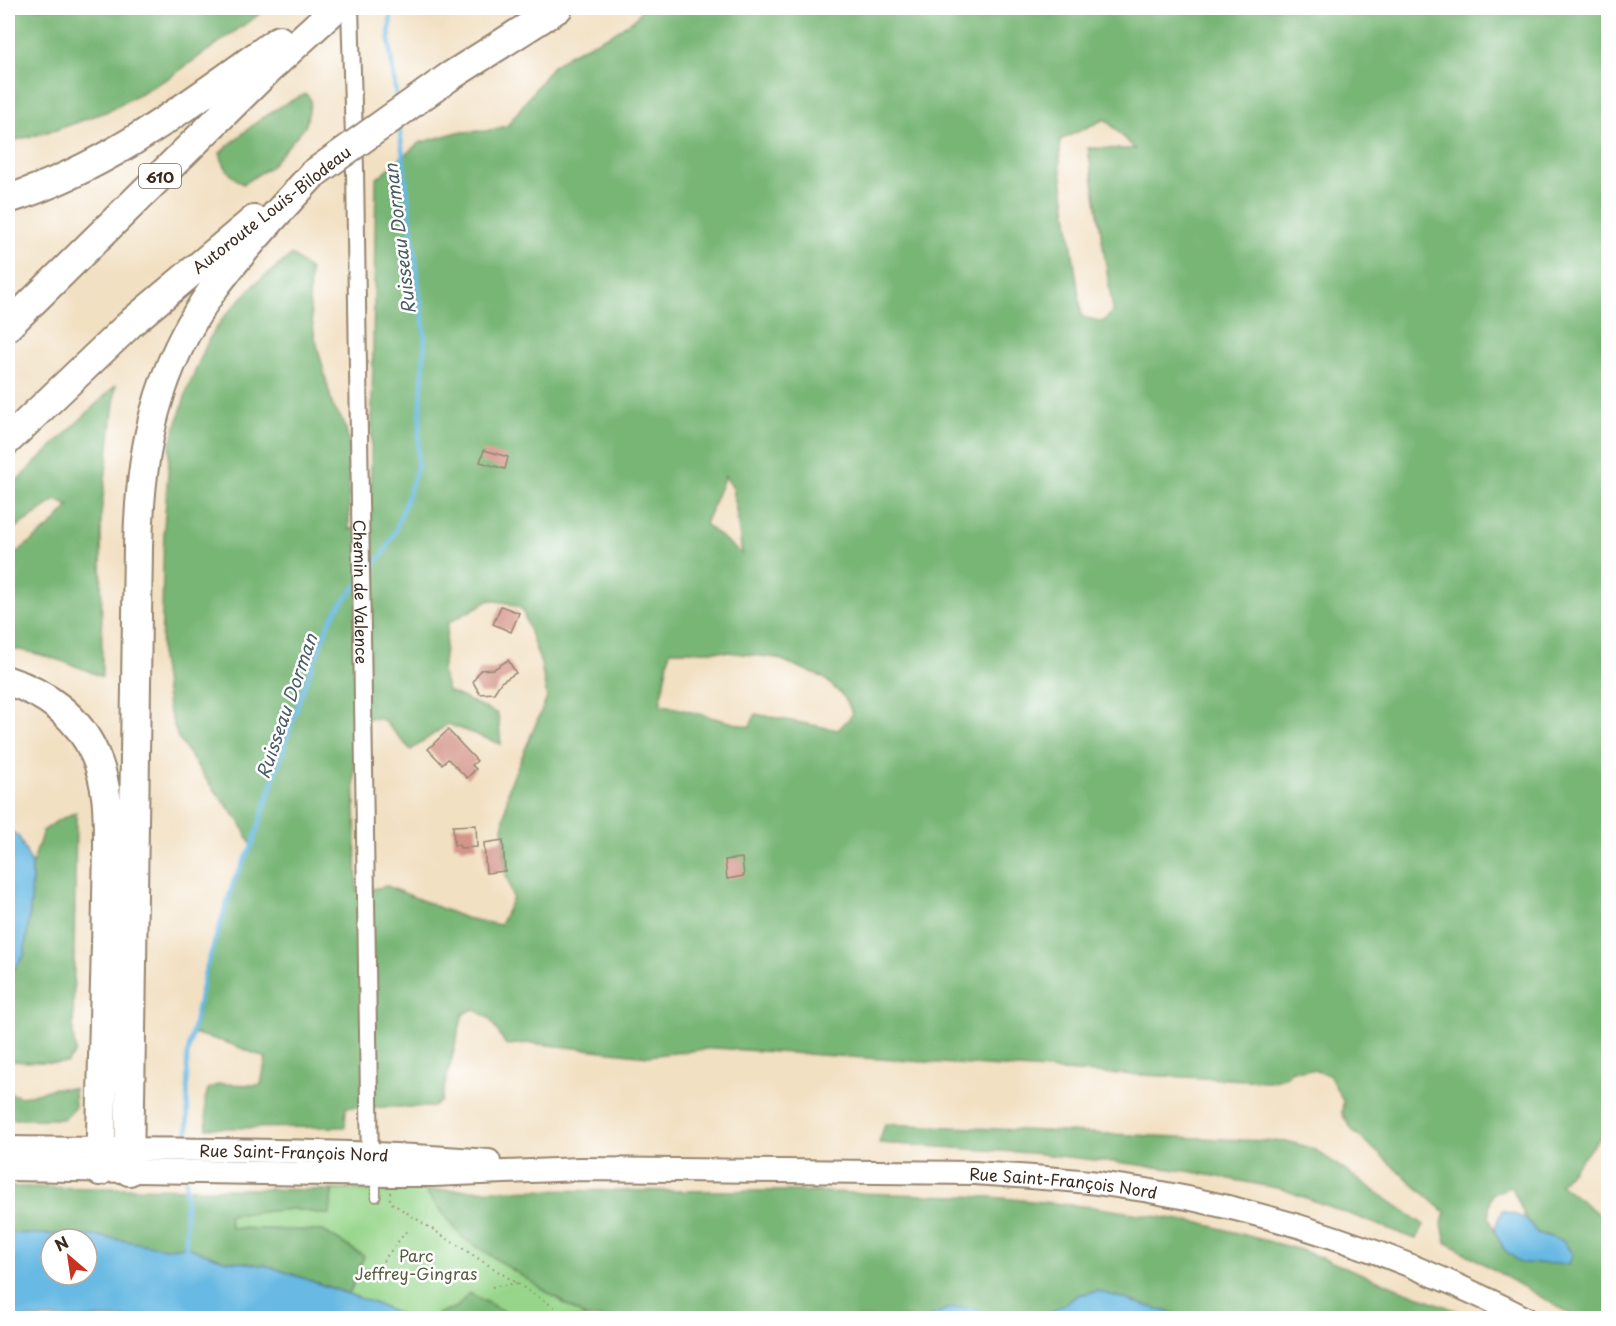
<svg xmlns="http://www.w3.org/2000/svg" width="1616" height="1326" font-family="'Playpen Sans',sans-serif">
	<style>
		.green { fill: #96d58a; stroke: #688054; stroke-width: 1.5 }
		.forest { fill: #78b676; stroke: #5a704a; stroke-width: 1.5; fill-rule: evenodd }
		.water { fill: #67b9e3; stroke: #517280; stroke-width: 1.5; fill-rule: evenodd }
		.lines { fill: none; stroke-linecap: round; stroke-linejoin: round }
		.stream { stroke: #67b9e3; stroke-width: 4.5 }
		.building { fill: #d49489 }
		.lane-casing { stroke: #968570; stroke-width: 11 }
		.street-casing { stroke: #968570; stroke-width: 20 }
		.secondary-casing { stroke: #968570; stroke-width: 26 }
		.highway-casing { stroke: #968570; stroke-width: 32 }
		.path { stroke: #968570; stroke-width: 2; stroke-dasharray: 1.5 4.5; stroke-linecap: butt }
		.lane { stroke: #fff; stroke-width: 8 }
		.street { stroke: #fff; stroke-width: 16 }
		.secondary { stroke: #fff; stroke-width: 22 }
		.highway { stroke: #fff; stroke-width: 28 }
		.highway-bridge-casing { stroke: #968570; stroke-width: 32; stroke-linecap: butt }
		.highway-bridge { stroke: #fff; stroke-width: 28 }
		.labels { text-anchor: middle; dominant-baseline: central; stroke-width: 5; stroke-linejoin: round; paint-order: stroke }
		.shield { fill: #fff; stroke: #766a62; stroke-width: 1.5 }
		.shield-label { font-size: 15px; font-weight: bold; fill: #3b2a1e }
		.street-label { font-size: 16px; fill: #3b2a1e; stroke: #fff }
		.park-label { font-size: 16px; fill: #565d3e; stroke: #fff }
		.water-label { font-size: 18px; font-style: italic; fill: #4a5c63; stroke: #fff }
	</style>
	<rect width="100%" height="100%" fill="#fff"/>
	<filter id="ink" filterUnits="userSpaceOnUse"><feTurbulence type="fractalNoise" baseFrequency=".0167" numOctaves="2"/><feDisplacementMap in="SourceGraphic" scale="12" xChannelSelector="R" yChannelSelector="G"/><feConvolveMatrix kernelMatrix="1 2 1 2 8 2 1 2 1" color-interpolation-filters="sRGB"/></filter>
	<filter id="wash" filterUnits="userSpaceOnUse"><feTurbulence type="fractalNoise" baseFrequency=".008" numOctaves="4" result="noise"/><feDisplacementMap in="SourceGraphic" scale="24" xChannelSelector="R" yChannelSelector="G"/><feGaussianBlur stdDeviation="1.35" result="paint"/><feColorMatrix in="noise" values="0 0 0 0 0 0 0 0 0 0 0 0 0 0 0 0 0 1.4 0 .05"/><feComposite in="paint" operator="in"/></filter>
	<g filter="url(#wash)">
		<rect width="100%" height="100%" fill="#f2e0c2"/>
		<!-- green -->
		<path class="green" d="M332,1190H425L462,1237L587,1318H516L469,1293L457,1307L437,1314L434,1318H408L349,1294L364,1256L323,1231L231,1228L228,1215L292,1209L329,1215Z"/>
		<!-- forest -->
		<path class="forest" d="M8,8H268L170,77L108,111L56,130L8,142Z
			M642,8H1608V1128L1560,1184L1601,1216L1608,1229V1318H1577L1446,1242L1442,1224L1445,1212L1353,1131L1342,1114L1343,1101L1329,1075L1313,1070H1292L1287,1076L1269,1081L1077,1072L715,1048L648,1056L530,1043L506,1045L490,1019L474,1009L463,1014L441,1101L433,1107H346L345,1127L207,1128L205,1100L208,1089L219,1084L261,1085L266,1058L228,1043L192,1033L205,972L234,881L252,846L240,822L208,782L178,738L168,707L161,658L164,528L170,446L188,387L209,339L224,317L256,283L292,255L310,270L309,301L314,333L333,407L344,422L349,442V530L370,524L376,179L419,143L458,132L486,131L507,126L552,67L572,53L612,34L636,18ZM1105,119L1135,149L1088,148L1113,311L1103,322L1082,317L1060,164V140ZM725,476L733,488L742,554L705,524ZM490,600L508,603L522,609L541,664L547,698L509,787L503,825L506,874L513,898L500,925L465,918L387,886L357,892L353,717L382,719L411,750L448,724L501,744L498,714L448,691L442,672L448,623ZM670,651H719L777,658L824,678L844,697L853,714L838,730L756,714L749,727L660,704ZM1512,1187L1526,1219L1537,1233L1563,1241L1504,1249C1493,1227 1483,1217 1493,1193Z
			M306,94L311,100L306,125L270,167L243,184C230,176 224,168 220,153C249,128 271,108 306,94Z
			M116,385L101,515L102,677C71,663 40,653 8,648V559L51,526L69,506L56,500L8,533V489Z
			M76,812L73,1036L76,1052L67,1063L8,1061V977L24,956L31,902L32,865L43,831L57,821Z
			M55,1088H74L75,1107L64,1119H8V1093L22,1097Z
			M885,1124L1290,1142L1314,1149L1424,1225L1416,1239L1282,1189L1193,1172L1132,1164L1031,1153L879,1143Z
			M8,1187L332,1190L330,1215L292,1209L228,1215L231,1228L323,1231L364,1256L349,1294L268,1266L224,1260L186,1247L164,1248L98,1236L8,1233Z
			M425,1190L792,1191L991,1197L1092,1207L1200,1223L1301,1250L1470,1316V1318H1187L1098,1291L1078,1295L1044,1318H995L994,1316L947,1309L927,1318H587L462,1237Z
			M469,1293L516,1318H434L437,1314L457,1307Z"/>
		<!-- water -->
		<path class="water" d="M8,829L19,837L32,865L31,902L24,956L8,977Z
			M1502,1210L1526,1219L1537,1233L1563,1241L1573,1255L1568,1264L1520,1263L1504,1249L1494,1230Z
			M8,1233L98,1236L164,1248L186,1247L224,1260L268,1266L371,1302L408,1318H8ZM51,1239H87V1275H51Z
			M1098,1291L1187,1318H1044L1078,1295Z
			M970,1307L994,1316L995,1318H927L947,1309Z"/>
		<g class="lines">
			<!-- stream -->
			<path class="stream" d="M391,8L389,40L397,103
				M366,574L384,553L395,532L417,469L425,336L399,124
				M188,1144L187,1057L205,972L234,881L252,846L301,695L329,623L338,608L357,585
				M186,1247V1179"/>
		</g>
		<g id="blocks">
			<!-- building -->
			<path class="building" d="M484,450L508,457L505,469L480,462Z
				M501,606L519,613L511,632L493,624Z
				M508,660L516,673L501,682L494,693L480,694L473,682L480,670L494,669Z
				M448,730L477,761L472,765L476,769L467,778L448,759L442,764L428,749Z
				M476,825L477,847L460,848L459,845H454L453,826Z
				M503,840L505,871L486,873L484,843Z
				M742,858L744,876L727,879L725,860Z"/>
		</g>
	</g>
	<g filter="url(#ink)">
		<use href="#blocks" fill-opacity="0" stroke="#968570" stroke-width="1.5"/>
		<g class="lines">
			<!-- lane casing -->
			<g class="lane-casing">
				<path id="lane" d="M371,1177L376,1186V1197"/>
			</g>
			<!-- street casing -->
			<g class="street-casing">
				<g id="street">
					<path id="s1" d="M350,8L355,170L370,1165"/>
				</g>
			</g>
			<!-- secondary casing -->
			<g class="secondary-casing">
				<g id="secondary">
					<path id="s2" d="M8,1148C168,1150 329,1148 489,1161"/>
					<path id="s3" d="M8,1169L391,1175H433L580,1169L975,1173C1015,1176 1056,1178 1097,1183C1246,1202 1392,1250 1525,1318"/>
				</g>
			</g>
			<!-- highway casing -->
			<g class="highway-casing">
				<path id="highway" d="M449,77L558,8
					M8,199C110,167 193,101 279,40
					M8,326L267,71L336,8
					M8,440L132,322L254,220
					M8,681C46,693 79,717 95,755C109,786 108,819 108,853C107,883 107,913 106,944C104,1019 102,1095 100,1171
					M129,1171L138,547C140,450 156,369 214,288C243,248 280,211 313,174"/>
			</g>
			<!-- path -->
			<path class="path" d="M390,1192V1202L571,1318
				M383,1261L408,1229
				M492,1287L517,1283"/>
			<!-- lane -->
			<use href="#lane" class="lane"/>
			<!-- street -->
			<use href="#street" class="street"/>
			<!-- secondary -->
			<use href="#secondary" class="secondary"/>
			<!-- highway -->
			<use href="#highway" class="highway"/>
			<!-- highway-bridge casing -->
			<g class="highway-bridge-casing">
				<path id="highway-bridge" d="M313,174L449,77"/>
			</g>
			<!-- highway-bridge -->
			<use href="#highway-bridge" class="highway-bridge"/>
		</g>
	</g>
	<g class="labels">
		<!-- shield labels -->
		<rect class="shield" x="139" y="164" width="42" height="24" rx="4.5"/>
		<g class="shield-label">
			<text x="160" y="176">610</text>
		</g>
		<!-- street labels -->
		<g class="street-label">
			<text transform="translate(271 209) rotate(-38)">Autoroute Louis-Bilodeau</text>
			<text stroke="none"><textPath href="#s1" startOffset="584">Chemin de Valence</textPath></text>
			<text stroke="none"><textPath href="#s2" startOffset="286">Rue Saint-François Nord</textPath></text>
			<text stroke="none"><textPath href="#s3" startOffset="1056">Rue Saint-François Nord</textPath></text>
		</g>
		<!-- park labels -->
		<g class="park-label">
			<text x="416" y="1255">Parc<tspan x="416" dy="18">Jeffrey-Gingras</tspan></text>
		</g>
		<!-- water labels -->
		<g class="water-label">
			<text transform="translate(399 239) rotate(-97)">Ruisseau Dorman</text>
			<text transform="translate(286 706) rotate(-71)">Ruisseau Dorman</text>
		</g>
	</g>
	<!-- margin -->
	<rect width="1616" height="1326" fill="none" stroke="#fff" stroke-width="30"/>
	<!-- north arrow -->
	<g transform="translate(69 1257) rotate(331)"><circle r="28" fill="#ffffff" stroke="#b1aaa5" stroke-width="1.5"/>
	<path d="M0-4.5L10 22L0 15L-10 22Z" fill="#c8321e"/>
	<text y="-9" font-size="16" font-weight="bold" text-anchor="middle" fill="#3b2a1e">N</text>
	</g>
</svg>
